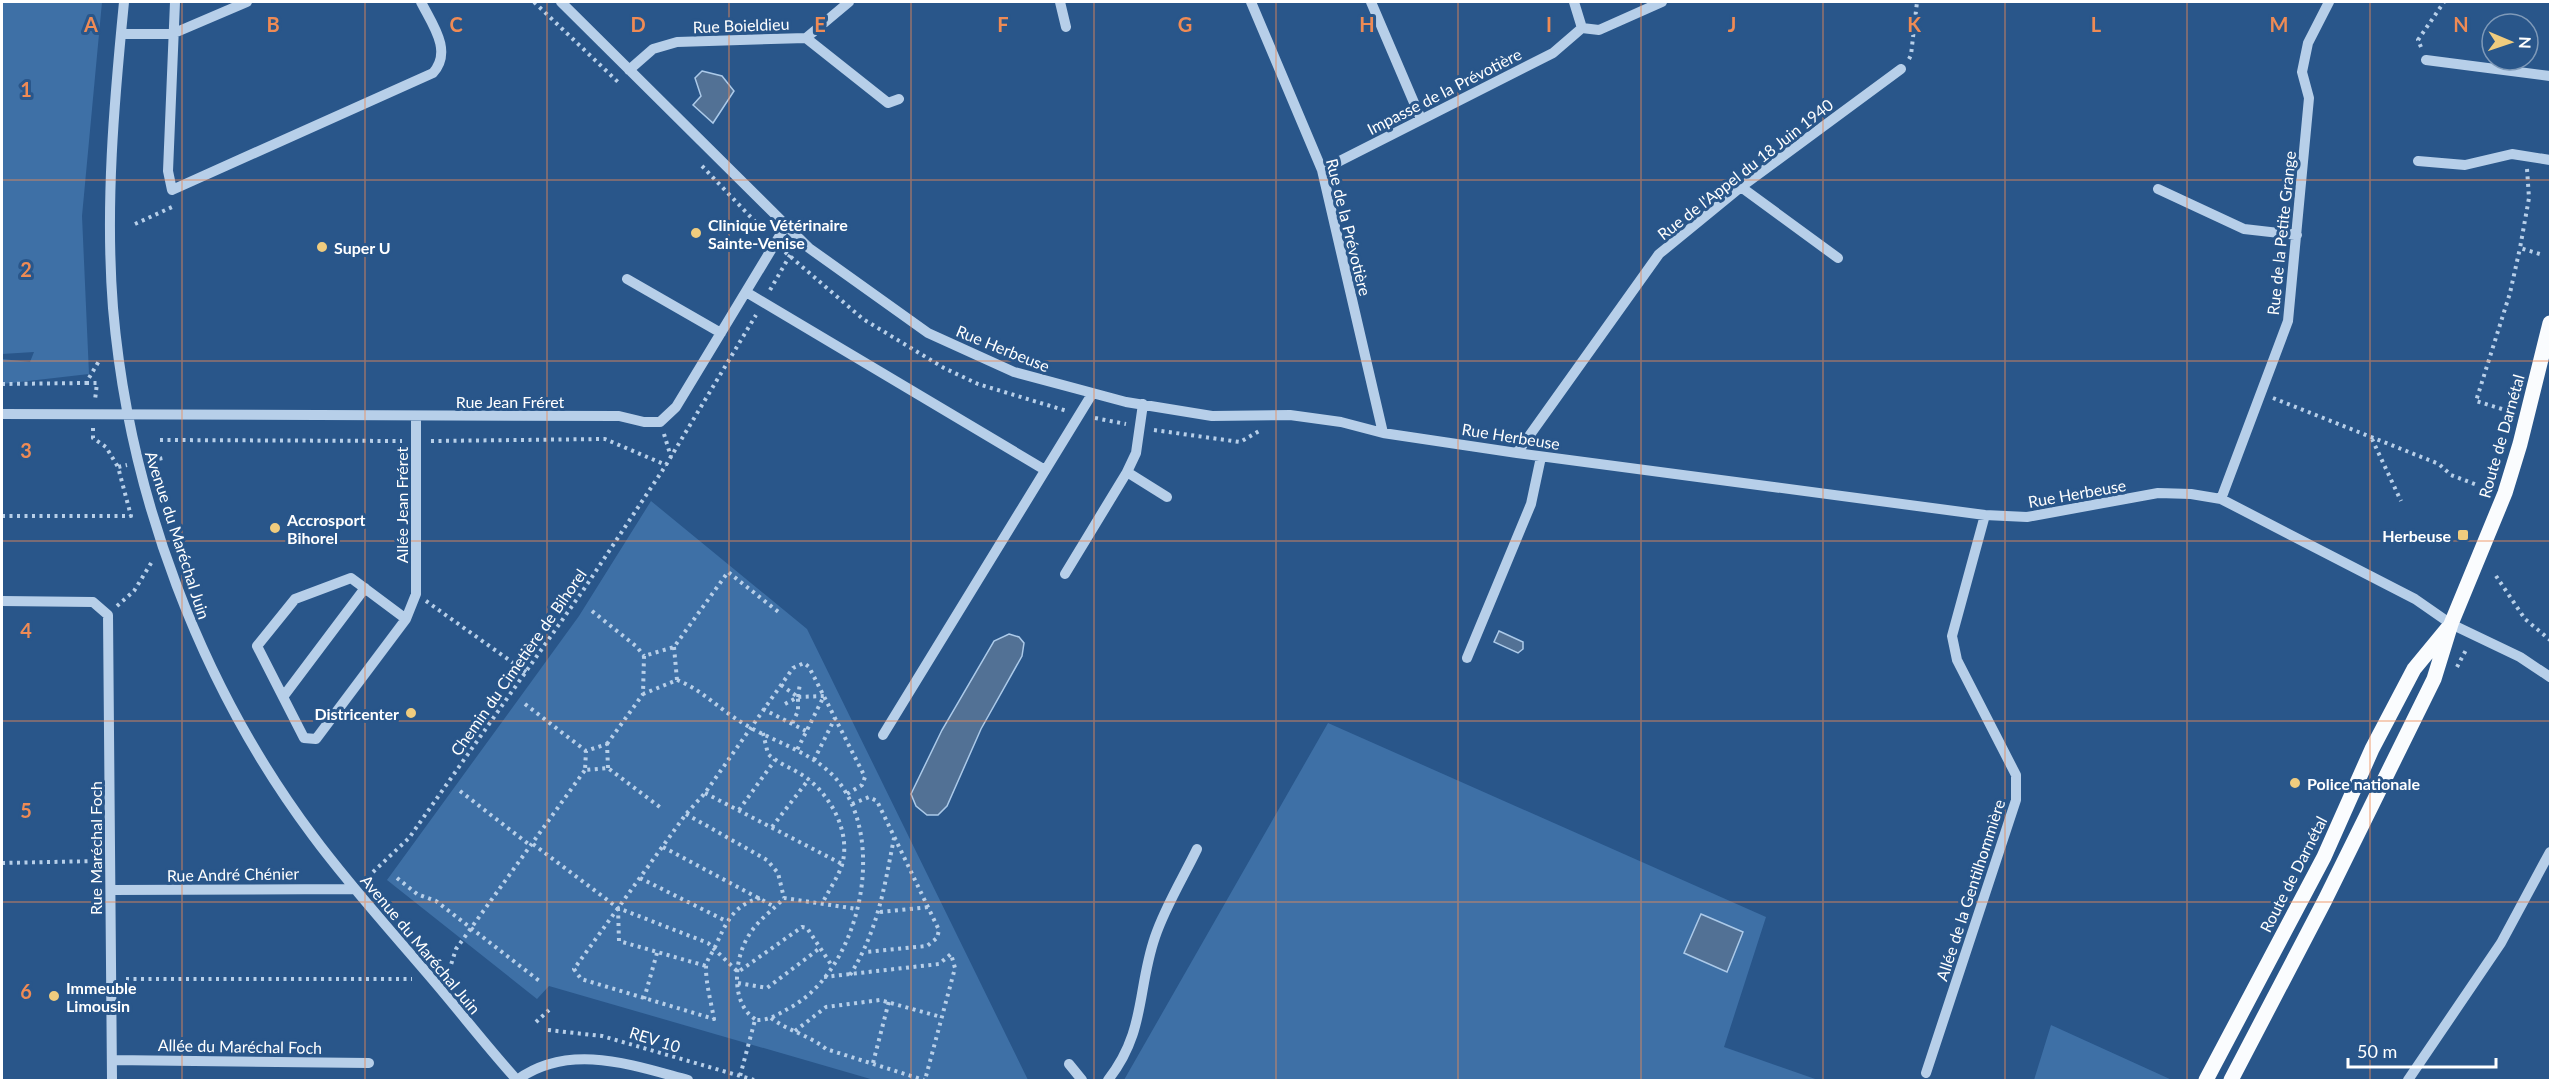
<svg xmlns="http://www.w3.org/2000/svg" width="2552" height="1082" font-family="Lato,sans-serif">
	<style>
		.green { fill: #3e70a6 }
		.water { fill: #527195; stroke: #accae9; stroke-width: 1.5 }
		.lines { fill: none; stroke-linecap: round; stroke-linejoin: round }
		.path { stroke: #b7cfe9; stroke-width: 4; stroke-dasharray: 3 4.5; stroke-linecap: butt }
		.minor { stroke: #b7cfe9; stroke-width: 10 }
		.major { stroke: #fafcfe; stroke-width: 15 }
		.grid { fill: none; stroke: #ef8b55; stroke-width: 1.5; stroke-opacity: 0.55 }
		.poi-dot { fill: #f0cc7e; stroke: #29568a; stroke-width: 2 }
		.labels { text-anchor: middle; dominant-baseline: central; stroke-width: 6; stroke-linejoin: round; paint-order: stroke }
		.street-label { font-size: 16px; fill: #fff; stroke: #29568a }
		.poi-label { font-size: 16px; font-weight: bold; fill: #fff; stroke: #29568a; text-anchor: start }
		.grid-label { font-size: 20px; text-anchor: middle; font-weight: bold; fill: #ef8b55; stroke: #29568a; stroke-width: 6; stroke-linejoin: round; paint-order: stroke }
	</style>
	<rect width="100%" height="100%" fill="#29568a"/>
	<!-- green -->
	<path class="green" d="M2,2H102L82,216L89,374L2,384V359L30,362L34,352L2,354Z
		M651,501L807,629L1028,1080H874L549,986L537,999L387,880L579,616Z
		M1328,723L1766,917L1724,1047L1818,1080H1124Z
		M2051,1025L2172,1080H2034Z"/>
	<!-- water -->
	<path class="water" d="M702,71L722,76L734,91L713,123L693,105L701,96L695,78Z
		M1499,631L1523,642V649L1518,653L1494,642Z
		M1009,634L1019,637L1024,643L1022,656L981,729L947,806L938,815H927L916,806L911,794L942,730L994,641Z
		M1701,914L1743,932L1727,972L1684,953Z"/>
	<g class="lines">
		<!-- path -->
		<path class="path" d="M534,2L618,82
			M2421,47L2418,40L2444,2
			M1909,59L1911,55L1917,2
			M702,166L765,232
			M2527,169L2529,198L2520,248L2543,255
			M135,224L172,207
			M785,252L863,319L944,368L978,384L1067,411
			M770,290L793,250
			M86,383H97L95,400
			M2,384L86,383L99,361
			M2273,398L2439,464L2451,475L2477,485
			M2502,409L2476,401L2510,293L2520,248
			M1095,418L1126,424
			M93,428V438L106,447L118,467
			M1154,430L1240,442L1259,431
			M664,434L671,457
			M2372,439L2401,501
			M160,440L402,441
			M431,441L605,439L666,465
			M152,460L163,458
			M2,516H131L118,467L127,465
			M2496,576L2525,619L2550,640
			M426,601L526,672
			M117,606L134,591L153,560
			M592,611L637,647L644,656
			M674,647L677,680L643,694L644,656L674,647L728,572L781,614
			M2457,667L2467,648
			M677,680C701,689 719,709 741,722C777,745 822,753 845,791C884,854 857,968 793,1006C780,1013 770,1021 755,1020L739,1080
			M781,685L798,697V711L792,724
			M798,697L800,683
			M525,704L586,751
			M785,704L798,697L824,696L797,750
			M763,709L806,731
			M763,733L768,754C780,765 795,769 808,779C832,798 851,833 842,865C838,877 829,890 823,902
			M607,744L643,694
			M814,760L835,718
			M608,768L607,744L586,751L585,770L608,768L661,808
			M460,791L531,846
			M705,793L842,864
			M852,804L869,797L877,801L939,930L937,938L927,946L865,952
			M739,810L775,760
			M686,814L767,860L778,873L784,898
			M772,827L809,779
			M533,844L618,908L708,943L738,972L802,927L807,928L832,966
			M663,847L775,907
			M2,863L98,861
			M373,872L409,838L584,589L666,465L756,315
			M397,878L417,894L436,901L542,983
			M640,878L726,921
			M760,898C733,905 726,923 715,947C712,954 706,960 706,968C706,984 711,1002 714,1019L581,979L574,969L686,814L705,793L793,668L804,663L809,667L865,777L862,785L847,794
			M618,908L619,941L706,966
			M880,912L929,907
			M449,971L456,949L585,770
			M850,975C878,930 884,889 894,838
			M824,977L939,964L951,954L955,968L925,1080
			M126,979H412
			M738,983L767,988L820,948
			M644,999L657,953
			M771,1018C788,1031 809,1035 826,1049L924,1080
			M755,1019C730,1003 734,958 749,935C758,920 773,910 784,898L857,909
			M536,1022L549,1010
			M548,1030L602,1036L754,1080
			M795,1031L826,1007L880,1000L941,1017
			M873,1063L889,1001"/>
		<!-- minor -->
		<path class="minor" d="M124,2C114,103 105,206 113,308C129,495 200,685 313,836C350,886 392,932 432,979C461,1013 488,1048 517,1080
			M175,2L168,171L172,190L433,73C453,51 432,24 421,2
			M561,2L809,248L928,333L1014,372L1126,402L1212,416L1290,415L1341,422L1383,433L1517,453L1985,515L2027,517L2158,493L2191,494L2221,499L2415,599L2451,624L2520,657L2550,677
			M1060,2L1066,27
			M1251,2L1322,170L1383,433
			M1371,2L1421,119
			M1582,28L1599,30L1662,2
			M121,34H172L247,2
			M806,38L888,103L899,99
			M2426,60L2550,76
			M629,70L653,49L677,42L806,38L849,2
			M2418,161L2465,165L2512,154L2550,160
			M1322,170L1553,53L1582,28L1574,2
			M1741,187L1838,258
			M2158,189L2244,229L2297,235
			M627,279L721,333
			M746,292L1045,470
			M2,414L619,416L644,422H660L676,407L785,227
			M1517,453L1659,254L1741,187L1901,69
			M1127,472L1136,453L1143,404
			M2221,499L2288,321L2309,98L2302,72L2308,43L2329,2
			M1065,574L1127,472L1167,497
			M2,601L93,602L108,615L112,1080
			M406,619L351,578L295,599L257,646L304,738L316,739L406,619L416,594V416
			M1467,658L1531,504L1541,457
			M283,697L365,588
			M883,735L1092,394
			M111,890L355,889
			M112,1060L369,1063
			M1069,1064L1082,1080
			M1926,1073L2016,800V775L1957,660L1952,636L1985,515
			M517,1080C569,1042 632,1065 688,1080
			M1108,1080C1146,1032 1137,989 1155,937C1165,907 1183,878 1197,849
			M2408,1080L2501,943L2550,852"/>
		<!-- major -->
		<path class="major" d="M2206,1080L2324,857L2372,749L2414,669L2447,629
			M2231,1080L2325,900L2434,679L2451,624L2505,493L2520,444L2550,323"/>
	</g>
	<!-- grid -->
	<path class="grid" d="M182,2V1080M365,2V1080M547,2V1080M729,2V1080M911,2V1080M1094,2V1080M1276,2V1080M1458,2V1080M1641,2V1080M1823,2V1080M2005,2V1080M2187,2V1080M2370,2V1080M2,180H2550M2,361H2550M2,541H2550M2,721H2550M2,902H2550"/>
	<!-- markers -->
	<g class="poi-dot">
		<circle cx="696" cy="233" r="6"/>
		<circle cx="322" cy="247" r="6"/>
		<circle cx="275" cy="528" r="6"/>
		<rect x="2457" y="529" width="12" height="12" rx="3"/>
		<circle cx="411" cy="713" r="6"/>
		<circle cx="2295" cy="783" r="6"/>
		<circle cx="54" cy="996" r="6"/>
	</g>
	<g class="labels">
		<!-- street labels -->
		<g class="street-label">
			<text transform="translate(741 25) rotate(-2)">Rue Boieldieu</text>
			<text transform="translate(1444 91) rotate(-27)">Impasse de la Prévotière</text>
			<text transform="translate(1745 169) rotate(-38)">Rue de l'Appel du 18 Juin 1940</text>
			<text transform="translate(1349 227) rotate(76)">Rue de la Prévotière</text>
			<text transform="translate(2281 233) rotate(-84)">Rue de la Petite Grange</text>
			<text transform="translate(1003 348) rotate(22)">Rue Herbeuse</text>
			<text x="510" y="401">Rue Jean Fréret</text>
			<text transform="translate(1511 436) rotate(9)">Rue Herbeuse</text>
			<text transform="translate(2501 436) rotate(-74)">Route de Darnétal</text>
			<text transform="translate(2077 493) rotate(-10)">Rue Herbeuse</text>
			<text transform="translate(401 505) rotate(-90)">Allée Jean Fréret</text>
			<text transform="translate(178 535) rotate(72)">Avenue du Maréchal Juin</text>
			<text transform="translate(518 662) rotate(-55)">Chemin du Cimetière de Bihorel</text>
			<text transform="translate(95 848) rotate(-90)">Rue Maréchal Foch</text>
			<text transform="translate(233 874) rotate(-1)">Rue André Chénier</text>
			<text transform="translate(2293 874) rotate(-63)">Route de Darnétal</text>
			<text transform="translate(1970 890) rotate(-72)">Allée de la Gentilhommière</text>
			<text transform="translate(421 944) rotate(50)">Avenue du Maréchal Juin</text>
			<text transform="translate(655 1039) rotate(17)">REV 10</text>
			<text transform="translate(240 1046) rotate(1)">Allée du Maréchal Foch</text>
		</g>
		<!-- poi labels -->
		<g class="poi-label">
			<text x="708" y="224">Clinique Vétérinaire<tspan x="708" dy="18">Sainte-Venise</tspan></text>
			<text x="334" y="247">Super U</text>
			<text x="287" y="519">Accrosport<tspan x="287" dy="18">Bihorel</tspan></text>
			<text x="2451" y="535" text-anchor="end">Herbeuse</text>
			<text x="399" y="713" text-anchor="end">Districenter</text>
			<text x="2307" y="783">Police nationale</text>
			<text x="66" y="987">Immeuble<tspan x="66" dy="18">Limousin</tspan></text>
		</g>
	</g>
	<g class="grid-label">
		<text x="91" y="32">A</text>
		<text x="273" y="32">B</text>
		<text x="456" y="32">C</text>
		<text x="638" y="32">D</text>
		<text x="820" y="32">E</text>
		<text x="1003" y="32">F</text>
		<text x="1185" y="32">G</text>
		<text x="1367" y="32">H</text>
		<text x="1549" y="32">I</text>
		<text x="1732" y="32">J</text>
		<text x="1914" y="32">K</text>
		<text x="2096" y="32">L</text>
		<text x="2279" y="32">M</text>
		<text x="2461" y="32">N</text>
		<text x="26" y="97">1</text>
		<text x="26" y="277">2</text>
		<text x="26" y="458">3</text>
		<text x="26" y="638">4</text>
		<text x="26" y="818">5</text>
		<text x="26" y="999">6</text>
	</g>
	<!-- border -->
	<rect width="2552" height="1082" fill="none" stroke="#ffffff" stroke-width="6"/>
	<!-- north arrow -->
	<g transform="translate(2510 42) rotate(92)"><circle r="28" fill="#29568a" stroke="#7f9ab9" stroke-width="1.5"/>
	<path d="M0-4.5L10 22L0 15L-10 22Z" fill="#f0cc7e"/>
	<text y="-9" font-size="16" font-weight="bold" text-anchor="middle" fill="#ffffff">N</text>
	</g>
	<!-- scale -->
	<path d="M2348 1058v9h148v-9" fill="none" stroke="#ffffff" stroke-width="3"/>
	<text x="2357" y="1058" font-size="18" fill="#ffffff" stroke="#29568a" stroke-width="4.5" paint-order="stroke">50 m</text>
</svg>
